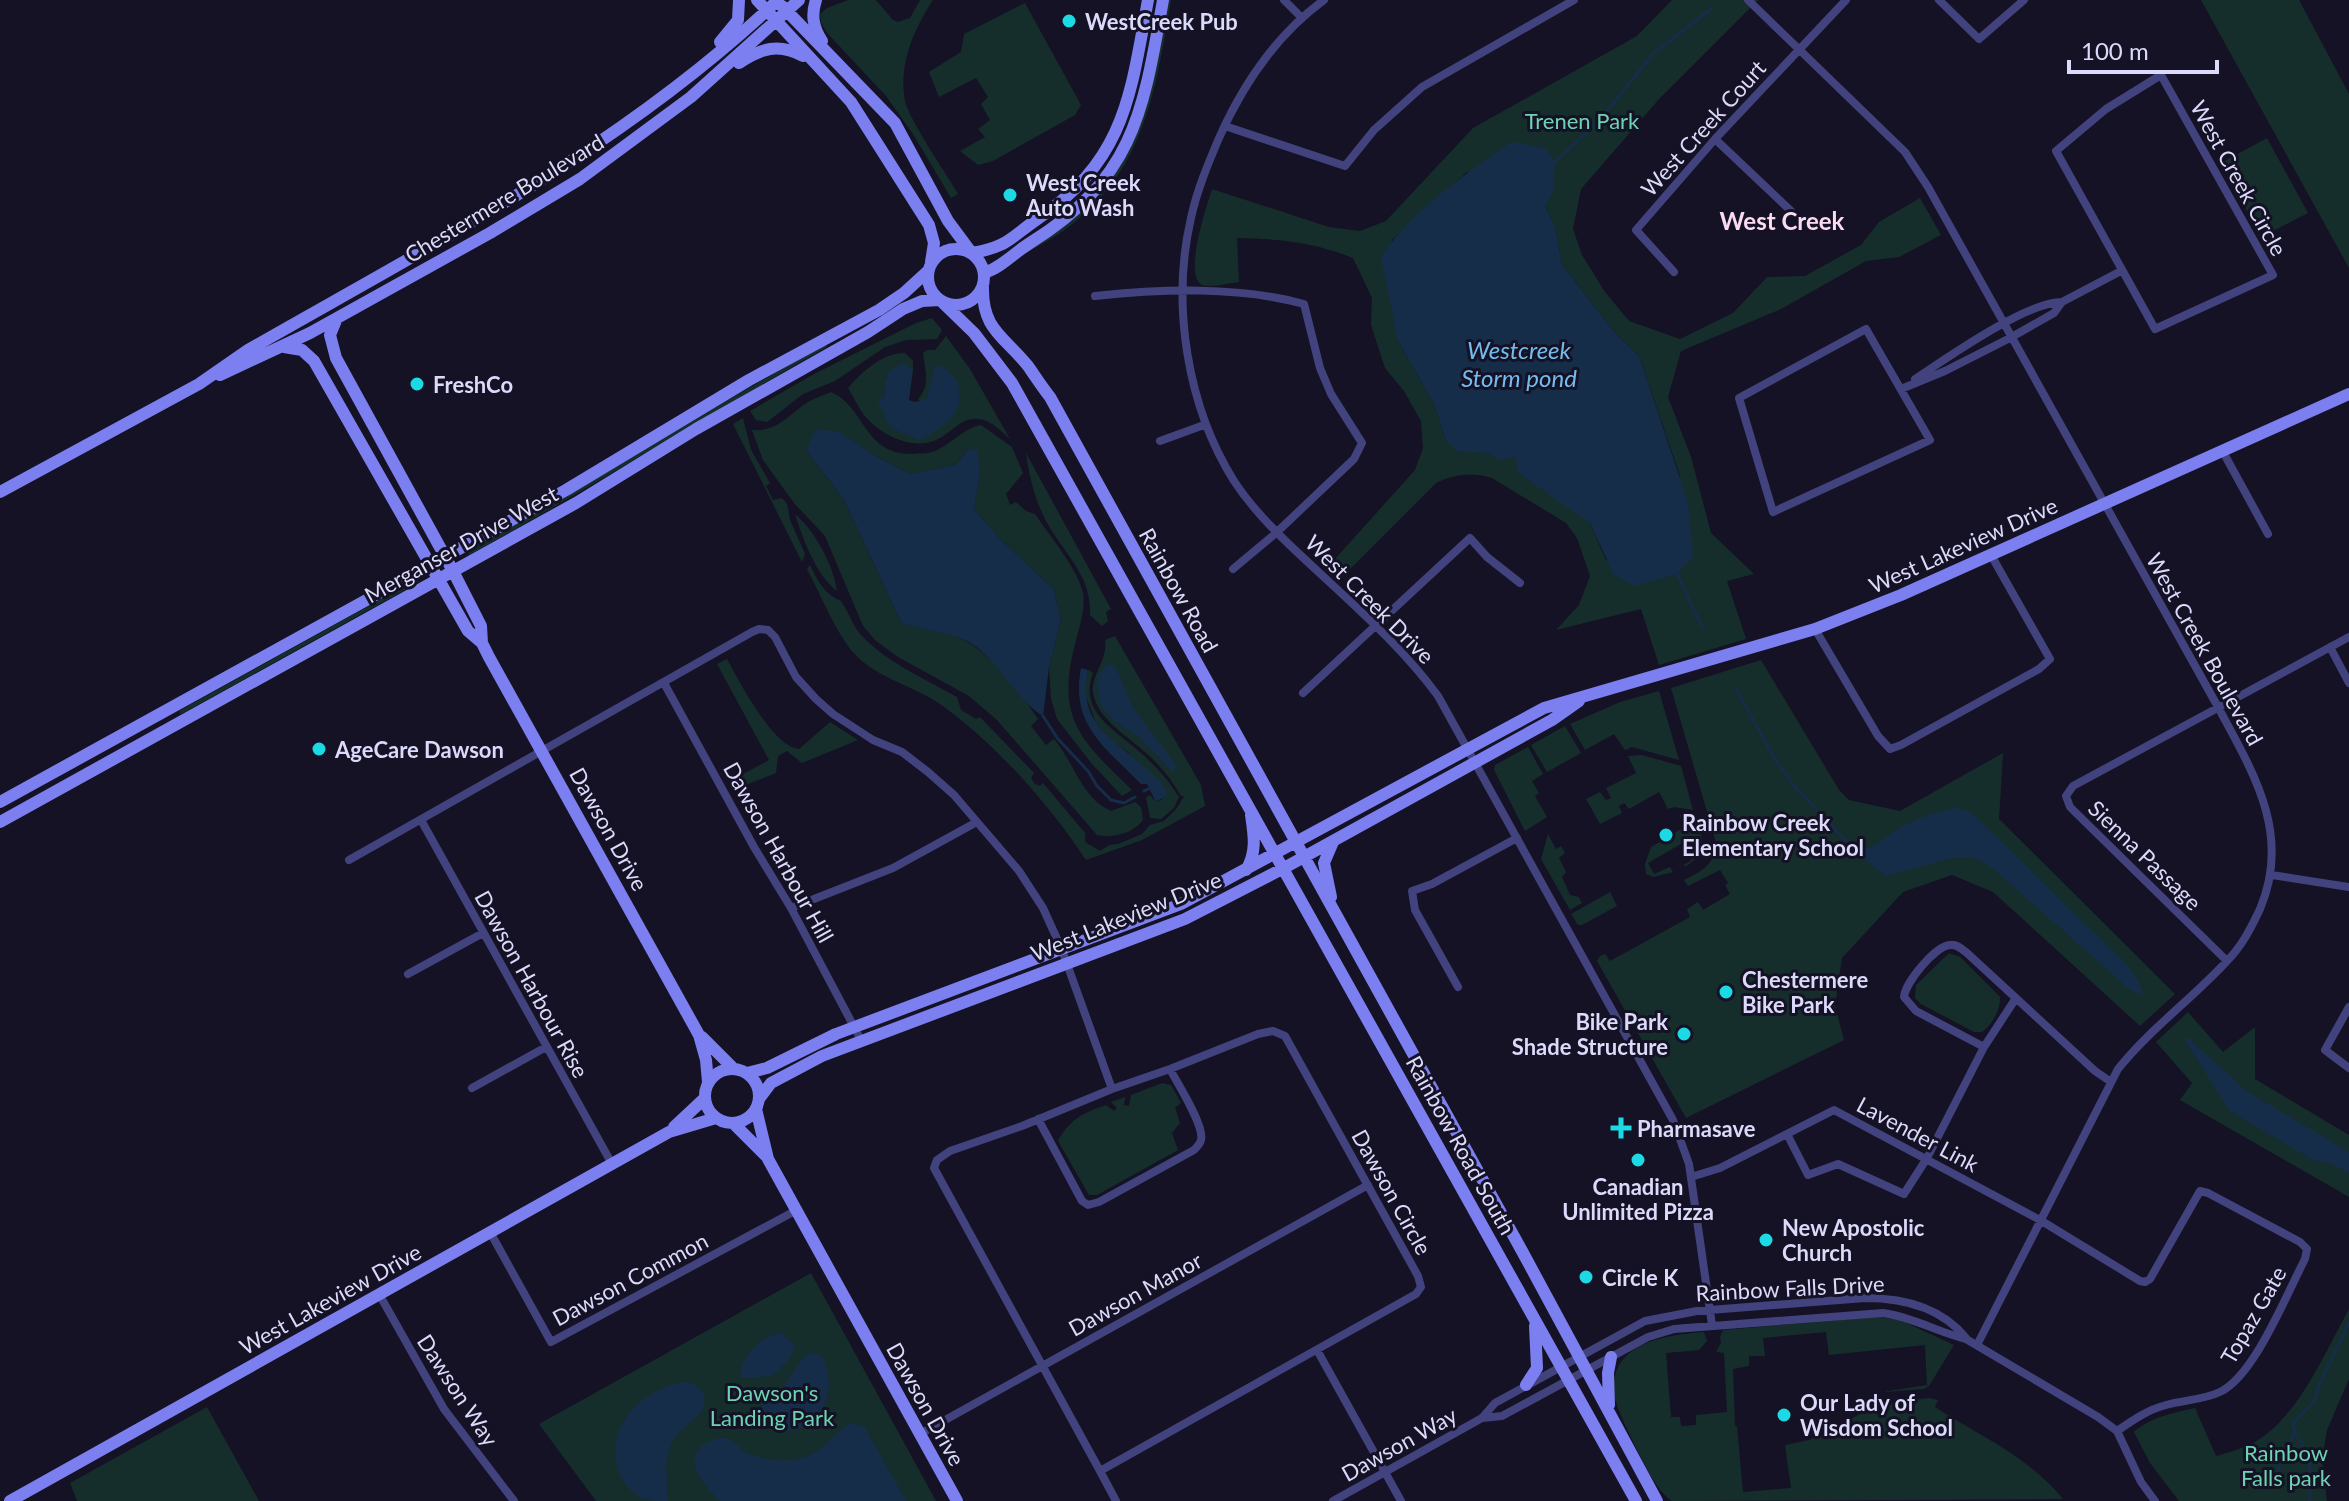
<svg xmlns="http://www.w3.org/2000/svg" width="2349" height="1501" font-family="Lato,sans-serif">
	<style>
		.green { fill: #162e2b; fill-rule: evenodd }
		.water { fill: #162d4a }
		.lines { fill: none; stroke-linecap: round; stroke-linejoin: round }
		.stream { stroke: #162d4a; stroke-width: 3 }
		.street { stroke: #42437e; stroke-width: 8 }
		.secondary { stroke: #7c7fef; stroke-width: 12 }
		.poi-dot { fill: #1cdae4; stroke: #141224; stroke-width: 3 }
		.labels { text-anchor: middle; dominant-baseline: central; stroke-width: 6; stroke-linejoin: round; paint-order: stroke }
		.poi-label { font-size: 22px; font-weight: bold; fill: #dcdafb; stroke: #141224; text-anchor: start }
		.park-label { font-size: 22px; fill: #6ed2b4; stroke: #141224 }
		.street-label { font-size: 22px; fill: #dcdafb; stroke: #141224 }
		.neighbourhood-label { font-size: 24px; font-weight: bold; fill: #fbdbf1; stroke: #141224 }
		.water-label { font-size: 24px; font-style: italic; fill: #74bcee; stroke: #141224 }
	</style>
	<rect width="100%" height="100%" fill="#141224"/>
	<!-- green -->
	<path class="green" d="M848,0H876L893,20L898,22L910,18L920,0H933C914,29 898,65 905,101C908,118 947,175 958,194L951,198L913,134L886,96L828,34L821,23L820,14L827,8Z
		M1168,0H1171C1156,87 1146,167 1071,225C1053,239 1033,249 1013,260C1032,245 1055,235 1074,219C1144,161 1154,85 1168,0Z
		M1672,0H1758L1660,98L1581,189L1573,229L1582,255L1605,292L1629,321L1680,339L1733,313L1767,277L1805,276L1861,245L1879,222L1920,198L1941,235L1899,257L1866,261L1781,309L1681,351L1668,397L1691,457L1711,533L1754,574L1727,581L1746,639L1659,665L1641,609L1556,630L1579,605L1590,576L1577,538L1566,523L1492,478C1472,472 1455,474 1436,483L1341,578L1327,568L1415,470L1423,448L1421,421L1404,391L1385,368L1371,325L1372,298L1353,258C1313,242 1281,239 1237,238L1239,282C1229,283 1211,288 1202,285C1183,276 1207,205 1212,189L1329,227L1360,231L1386,221L1473,128L1637,36ZM1467,172L1553,190L1545,206L1555,226L1562,265L1616,334L1639,356L1680,476L1606,560L1590,523L1516,457L1498,459L1488,453L1446,441L1434,404L1398,341L1392,240Z
		M2201,0H2299L2349,94V268Z
		M1025,3L1081,105L1075,115L993,161L978,165L960,151L985,137L978,129L990,120L981,104L988,97L976,78L939,97L929,72L961,52L964,34Z
		M2267,138L2308,213L2261,237L2221,163Z
		M932,318L942,330L937,339L906,340L885,347L835,381L803,394L767,422L756,420L750,411L814,374L916,323Z
		M946,336L970,369L1010,439C1001,431 992,421 979,419C960,417 951,434 936,440C910,451 880,434 864,415C858,407 853,396 848,388C863,371 882,353 905,353L913,361V370L887,375L884,398L878,400L891,427L919,439L931,385L927,398L921,401L918,399C931,384 925,372 923,353L928,350H935Z
		M825,344L827,347C707,415 590,488 469,555L467,551Z
		M831,392C865,406 863,455 913,454C919,453 926,454 932,452C950,446 963,428 981,425L1012,447L1023,473L1006,494L1010,505L1016,502L1026,511L1035,514C1049,535 1078,569 1083,593C1086,609 1078,632 1074,648C1056,721 1083,742 1132,790L1122,796L1092,764L1057,719L1051,699L1049,667L1061,619L1053,588L1002,541L974,509L980,472L969,449L955,465L910,474L874,455L806,450L844,500L901,622C920,631 935,629 955,636C987,647 1019,691 1038,719L1031,726L1046,745L1054,739C1075,764 1081,797 1111,811L1135,802L1141,807L1143,820C1132,834 1114,838 1097,835L997,720L969,696L898,657L876,641L863,626L825,536L794,503L763,460L752,430C778,432 788,415 808,402C815,398 824,395 831,392Z
		M743,418L751,450L770,483L766,486L773,500L782,498L787,504L790,520L805,554L802,562L733,424Z
		M1026,453L1111,609L1106,612L1108,621L1102,626L1090,615C1092,574 1063,554 1045,519C1035,499 1029,476 1026,453Z
		M795,514C816,532 833,565 837,591C816,575 803,539 795,514Z
		M810,565C817,580 825,595 841,601C848,611 852,624 860,634C886,662 923,678 957,697L961,710L976,719L980,717L1034,773L1031,778L1035,784L1040,786L1043,783L1085,833V842L1100,851L1109,845L1118,844L1142,834L1150,825L1164,821L1177,808L1184,796H1181C1172,780 1160,765 1146,753C1128,736 1098,720 1093,693C1090,676 1108,661 1105,640L1115,636L1201,785L1205,806L1142,840L1086,860C1048,803 996,744 940,704C912,685 873,677 851,650C833,627 821,595 807,569Z
		M418,579L419,582L181,714L179,711Z
		M727,659C739,681 773,747 799,749L830,722L858,740L802,763L787,751L778,756L776,773L735,789L730,781L769,760L717,664Z
		M1761,660L1839,790L1849,800L1900,811L2003,753L1999,819L2175,994L2140,1026L1993,892L1952,875L1903,892L1842,958L1835,1006L1844,1040L1686,1118L1597,961L1600,956L1605,954L1610,961L1690,917L1687,909L1698,902L1703,910L1730,894L1725,885L1728,883L1720,870L1688,886L1684,880C1702,871 1712,866 1717,846L1671,688Z
		M1088,670L1093,673C1078,713 1116,730 1141,753C1156,766 1169,781 1179,797L1174,808L1161,819L1150,818L1146,797L1150,795L1156,802L1162,800L1129,753L1111,740L1096,723L1084,691Z
		M1659,691L1679,760L1632,747L1625,750L1614,734L1585,750L1570,724L1620,702Z
		M1565,726L1581,753L1547,772L1531,745Z
		M1528,747L1543,774L1532,781L1539,793L1535,796L1547,817L1525,831L1494,770L1495,765Z
		M1642,755L1681,766L1693,810L1674,807L1668,809L1659,792L1629,809L1624,803L1619,806L1622,813L1600,824L1586,799L1600,792L1606,800L1611,798L1606,788L1636,773L1628,756Z
		M1680,815H1695C1702,840 1711,850 1686,866L1683,865L1691,861L1693,853L1686,841L1648,863L1654,874L1670,867L1673,872L1653,877L1646,874L1645,864L1651,847L1683,828Z
		M1548,834L1556,849L1561,846L1565,853L1559,858L1566,872L1562,877L1570,895L1579,897L1582,903L1570,910L1541,859Z
		M1610,892L1617,906L1582,925H1578L1571,914Z
		M1949,953L1960,957L2000,997C2001,1009 1992,1025 1982,1032H1974L1921,1004L1915,998L1916,985Z
		M2188,1012L2223,1052L2255,1027V1079L2349,1135V1197L2180,1100L2192,1083L2156,1042Z
		M1162,1083L1171,1085L1181,1103L1175,1108L1180,1123L1172,1133L1178,1150L1097,1195H1089L1058,1141C1070,1119 1083,1113 1106,1105L1114,1111L1117,1108L1111,1102L1125,1097L1124,1105L1129,1106L1131,1095Z
		M811,1273L936,1501H596L539,1424Z
		M2349,1309V1379L2327,1430L2322,1459L2327,1501H2179L2150,1463L2134,1432C2150,1417 2174,1413 2195,1408L2216,1456C2227,1453 2240,1449 2251,1444C2297,1421 2325,1352 2349,1309Z
		M1877,1317L1900,1320L1954,1345L1929,1386L1924,1389L1882,1392L1927,1385L1925,1345L1829,1355L1826,1332L1763,1338L1765,1356H1749V1366L1733,1369L1735,1426L1737,1427L1743,1492L1791,1488L1785,1445L1809,1440L1880,1404L1929,1398L1938,1400L1935,1407C1983,1438 2025,1454 2063,1499L1672,1501C1654,1488 1645,1464 1634,1444C1629,1432 1614,1404 1614,1391C1611,1344 1663,1335 1704,1332L1707,1341L1699,1350L1666,1353L1671,1417H1680L1681,1426L1696,1425V1415L1727,1412L1724,1353L1716,1352L1721,1343L1720,1337L1723,1330Z
		M207,1407L259,1501H77L70,1483Z"/>
	<!-- water -->
	<path class="water" d="M1511,142L1545,148L1555,162L1553,191L1545,206L1555,226L1562,265L1616,334L1639,356L1688,502L1693,556L1677,574L1635,586L1614,575L1590,523L1517,472L1516,457L1498,460L1488,453L1458,451L1446,441L1434,404L1398,341L1381,257C1410,212 1467,173 1511,142Z
		M904,363L913,370L909,400L915,402L927,398L934,369L938,365C964,375 966,404 947,423C938,430 928,435 919,440L890,427L877,399L884,398C886,378 884,371 904,363Z
		M816,429L840,432L874,455L910,474L955,465L969,449L977,450L980,472L974,509L1002,541L1053,588L1061,619L1049,667L1043,716C1014,698 1001,663 972,644C950,630 924,633 901,622L844,500L806,450Z
		M1112,664C1123,676 1125,696 1135,710C1148,730 1164,747 1177,767L1172,771L1140,738L1113,720L1100,704L1097,680L1104,667Z
		M1081,668L1088,670C1076,729 1119,740 1153,775C1160,781 1165,786 1167,795L1156,802L1147,784H1141C1105,747 1070,725 1081,668Z
		M1956,808L1965,810L1975,816L2125,963L2137,979L2145,996L2129,989L1989,865L1971,857H1956L1886,876L1853,850C1883,847 1877,842 1900,828C1918,817 1936,812 1956,808Z
		M2188,1038L2248,1092L2349,1152V1173L2331,1164L2313,1160L2230,1111L2184,1039Z
		M780,1332L795,1345C793,1357 781,1369 771,1376L740,1378C741,1354 759,1340 780,1332Z
		M812,1352L822,1356C847,1404 798,1457 755,1416C763,1404 772,1397 783,1387C794,1376 797,1360 812,1352Z
		M688,1382C700,1386 707,1394 704,1407C689,1431 669,1426 667,1464L663,1467L666,1469C669,1480 665,1490 668,1501C660,1501 651,1501 644,1499C633,1495 623,1483 619,1472C602,1428 645,1385 688,1382Z
		M849,1423L864,1426L906,1501H720C706,1487 680,1460 705,1444C712,1440 721,1436 729,1439C735,1441 738,1447 743,1451C758,1459 776,1462 792,1460C821,1456 829,1439 849,1423Z"/>
	<g class="lines">
		<!-- stream -->
		<path class="stream" d="M1555,162L1598,122L1653,54L1712,8
			M1677,574L1702,627
			M1736,689L1775,759L1795,787L1861,857
			M1043,716L1058,739L1088,771L1097,786L1111,800L1124,803L1135,797
			M1144,791L1150,788
			M2278,1470L2294,1433
			M2310,1501C2309,1488 2312,1472 2309,1460C2306,1446 2294,1438 2293,1423L2314,1402L2319,1385L2349,1323"/>
		<!-- street -->
		<path class="street" d="M1284,0L1301,17
			M1324,0C1276,35 1243,84 1219,138C1208,164 1197,190 1191,218C1171,304 1187,406 1234,481C1255,513 1284,540 1311,565C1356,607 1402,647 1438,696L1673,1120L1689,1164L1712,1325
			M1748,0L1905,152L1928,187L2218,707C2253,772 2292,834 2260,909C2251,928 2242,946 2227,961C2192,999 2151,1028 2118,1069L1977,1345
			M1939,0L1979,39L2024,0
			M2161,75L2273,275L2155,329L2056,151L2106,109Z
			M1225,126L1345,166L1374,130L1422,87L1574,0
			M1715,139L1791,211
			M1674,272L1636,230L1715,139L1846,0
			M1095,296C1162,289 1238,286 1304,304L1320,368L1331,394L1362,443L1354,459L1276,533L1233,569
			M1866,329L1930,440L1773,512L1739,398Z
			M1915,379C1947,358 2026,302 2062,302
			M1901,389L1945,371L2010,338L2054,313L2062,302L2121,271
			M1160,441L1204,425
			M2222,450L2268,534
			M1815,629L1878,736L1890,749L1901,745L2039,669L2050,659L1991,555
			M2330,647L2349,683
			M664,683L754,847L791,908L861,1040
			M1303,693L1470,538L1487,557L1520,583
			M421,820L612,1164
			M349,860L752,632L759,629L768,630L775,637L796,677L816,699L833,714L873,740L902,752L928,772L954,795L1019,871L1043,908L1062,950L1112,1089L1022,1126L950,1151L937,1160L934,1168L1100,1471L1416,1294L1421,1287L1418,1276L1285,1036L1273,1031L1258,1034L1170,1069L1112,1089
			M2272,875L2349,887
			M791,908L893,868L975,823
			M2227,961L2070,807L2066,796L2073,786L2349,637
			M408,974L483,933
			M1458,987L1415,910L1412,891L1432,884L1517,838
			M2349,1007L2325,1050L2349,1068
			M1984,1047L1916,1011L1904,997C1905,983 1935,946 1950,945C1957,944 1962,949 1967,953L2095,1071L2111,1082
			M472,1088L546,1047
			M1038,1119L1082,1201L1088,1205L1099,1202L1194,1150C1197,1147 1200,1144 1201,1140C1205,1126 1177,1083 1170,1069
			M1787,1134L1808,1175L1838,1164L1904,1194L1927,1158L1984,1047L2016,998
			M1691,1177L1720,1168L1834,1110L2040,1220L2140,1281L2145,1282L2150,1279L2200,1191L2208,1193L2300,1242L2307,1249L2305,1259C2286,1295 2255,1375 2220,1392C2203,1400 2183,1400 2166,1405C2147,1410 2133,1420 2117,1431
			M490,1232L551,1342L795,1211
			M379,1294L444,1409L514,1501
			M1317,1350L1401,1501
			M1482,1418L1502,1416L1648,1337L1674,1329L1883,1313C1913,1317 1937,1332 1966,1339L2098,1417L2117,1431L2141,1482L2155,1501
			M920,1434L1368,1185
			M1100,1471L1116,1501
			M1333,1501L1482,1418L1495,1403L1645,1321L1697,1311L1865,1298C1904,1298 1941,1307 1966,1338"/>
		<!-- secondary -->
		<path class="secondary" d="M757,0L851,102L929,225L934,243L931,262
			M816,0C811,15 813,27 822,41
			M782,6L895,123L948,221L971,252
			M720,42L738,20L739,0
			M739,63C761,48 779,43 803,56
			M928 277a28 28 0 1 1 56 0a28 28 0 1 1-56 0Z
			M972,253C1007,247 1009,239 1036,220C1125,160 1130,98 1148,0
			M984,273C1001,268 1015,252 1030,243C1134,178 1143,113 1163,0
			M983,287C982,330 1004,336 1028,366C1035,376 1042,387 1050,397L1522,1251L1657,1501
			M941,301L974,333L1012,383L1636,1501
			M337,318L330,335L336,358L453,571L481,626L482,643L489,657L699,1035L706,1060L708,1082
			M284,347L302,350L314,361L468,631L482,643
			M220,375L310,333L490,233L580,179L691,97L799,0
			M0,492L199,384L248,350C433,244 622,148 778,0
			M0,802L566,490L749,380L879,310L904,293L928,271
			M0,822L576,503L696,429L868,332L903,309L922,301L940,300
			M1246,870C1257,853 1254,835 1251,815
			M1331,897L1324,863L1333,842
			M702,1037L733,1068
			M705 1096a27 27 0 1 1 54 0a27 27 0 1 1-54 0Z
			M747,1073L767,1068L836,1034L1181,904L1544,708L1815,629L1901,595L2349,394
			M759,1099L771,1083L822,1056L1185,919L1284,868L1552,720L1579,701
			M756,1109L768,1159L957,1501
			M733,1123L766,1156
			M674,1127L705,1098
			M1526,1385L1537,1368L1535,1326
			M1609,1405L1608,1373L1611,1357
			M10,1501L669,1132L716,1118"/>
	</g>
	<!-- markers -->
	<g class="poi-dot">
		<circle cx="1069" cy="21" r="8"/>
		<circle cx="1010" cy="195" r="8"/>
		<circle cx="417" cy="384" r="8"/>
		<circle cx="319" cy="749" r="8"/>
		<circle cx="1666" cy="835" r="8"/>
		<circle cx="1726" cy="992" r="8"/>
		<circle cx="1684" cy="1034" r="8"/>
		<path d="M1617 1116h8v8h8v8h-8v8h-8v-8h-8v-8h8z"/>
		<circle cx="1638" cy="1160" r="8"/>
		<circle cx="1766" cy="1240" r="8"/>
		<circle cx="1586" cy="1277" r="8"/>
		<circle cx="1784" cy="1415" r="8"/>
	</g>
	<g class="labels">
		<!-- poi labels -->
		<g class="poi-label">
			<text x="1085" y="21">WestCreek Pub</text>
			<text x="1026" y="182">West Creek<tspan x="1026" dy="25">Auto Wash</tspan></text>
			<text x="433" y="384">FreshCo</text>
			<text x="335" y="749">AgeCare Dawson</text>
			<text x="1682" y="822">Rainbow Creek<tspan x="1682" dy="25">Elementary School</tspan></text>
			<text x="1742" y="979">Chestermere<tspan x="1742" dy="25">Bike Park</tspan></text>
			<text x="1668" y="1021" text-anchor="end">Bike Park<tspan x="1668" dy="25">Shade Structure</tspan></text>
			<text x="1637" y="1128">Pharmasave</text>
			<text x="1638" y="1186" text-anchor="middle">Canadian<tspan x="1638" dy="25">Unlimited Pizza</tspan></text>
			<text x="1782" y="1227">New Apostolic<tspan x="1782" dy="25">Church</tspan></text>
			<text x="1602" y="1277">Circle K</text>
			<text x="1800" y="1402">Our Lady of<tspan x="1800" dy="25">Wisdom School</tspan></text>
		</g>
		<!-- park labels -->
		<g class="park-label">
			<text x="1582" y="120">Trenen Park</text>
			<text x="772" y="1392">Dawson's<tspan x="772" dy="25">Landing Park</tspan></text>
			<text x="2286" y="1452">Rainbow<tspan x="2286" dy="25">Falls park</tspan></text>
		</g>
		<!-- street labels -->
		<g class="street-label">
			<text transform="translate(1703 128) rotate(-48)">West Creek Court</text>
			<text transform="translate(2239 178) rotate(61)">West Creek Circle</text>
			<text transform="translate(504 198) rotate(-31)">Chestermere Boulevard</text>
			<text transform="translate(461 544) rotate(-29)">Merganser Drive West</text>
			<text transform="translate(1963 545) rotate(-24)">West Lakeview Drive</text>
			<text transform="translate(1179 590) rotate(61)">Rainbow Road</text>
			<text transform="translate(1370 599) rotate(45)">West Creek Drive</text>
			<text transform="translate(2205 649) rotate(61)">West Creek Boulevard</text>
			<text transform="translate(609 829) rotate(61)">Dawson Drive</text>
			<text transform="translate(779 852) rotate(61)">Dawson Harbour Hill</text>
			<text transform="translate(2145 855) rotate(44)">Sienna Passage</text>
			<text transform="translate(1126 916) rotate(-22)">West Lakeview Drive</text>
			<text transform="translate(532 984) rotate(61)">Dawson Harbour Rise</text>
			<text transform="translate(1918 1134) rotate(28)">Lavender Link</text>
			<text transform="translate(1461 1145) rotate(61)">Rainbow Road South</text>
			<text transform="translate(1392 1192) rotate(61)">Dawson Circle</text>
			<text transform="translate(630 1279) rotate(-28)">Dawson Common</text>
			<text transform="translate(1790 1288) rotate(-3)">Rainbow Falls Drive</text>
			<text transform="translate(1135 1294) rotate(-29)">Dawson Manor</text>
			<text transform="translate(330 1299) rotate(-29)">West Lakeview Drive</text>
			<text transform="translate(2253 1315) rotate(-60)">Topaz Gate</text>
			<text transform="translate(458 1390) rotate(57)">Dawson Way</text>
			<text transform="translate(926 1404) rotate(61)">Dawson Drive</text>
			<text transform="translate(1399 1444) rotate(-29)">Dawson Way</text>
		</g>
		<!-- neighbourhood labels -->
		<g class="neighbourhood-label">
			<text x="1782" y="220">West Creek</text>
		</g>
		<!-- water labels -->
		<g class="water-label">
			<text x="1519" y="349">Westcreek<tspan x="1519" dy="28">Storm pond</tspan></text>
		</g>
	</g>
	<!-- scale -->
	<path d="M2069 60v12h148v-12" fill="none" stroke="#dcdafb" stroke-width="4"/>
	<text x="2081" y="60" font-size="24" fill="#dcdafb" stroke="#141224" stroke-width="6" paint-order="stroke">100 m</text>
</svg>
